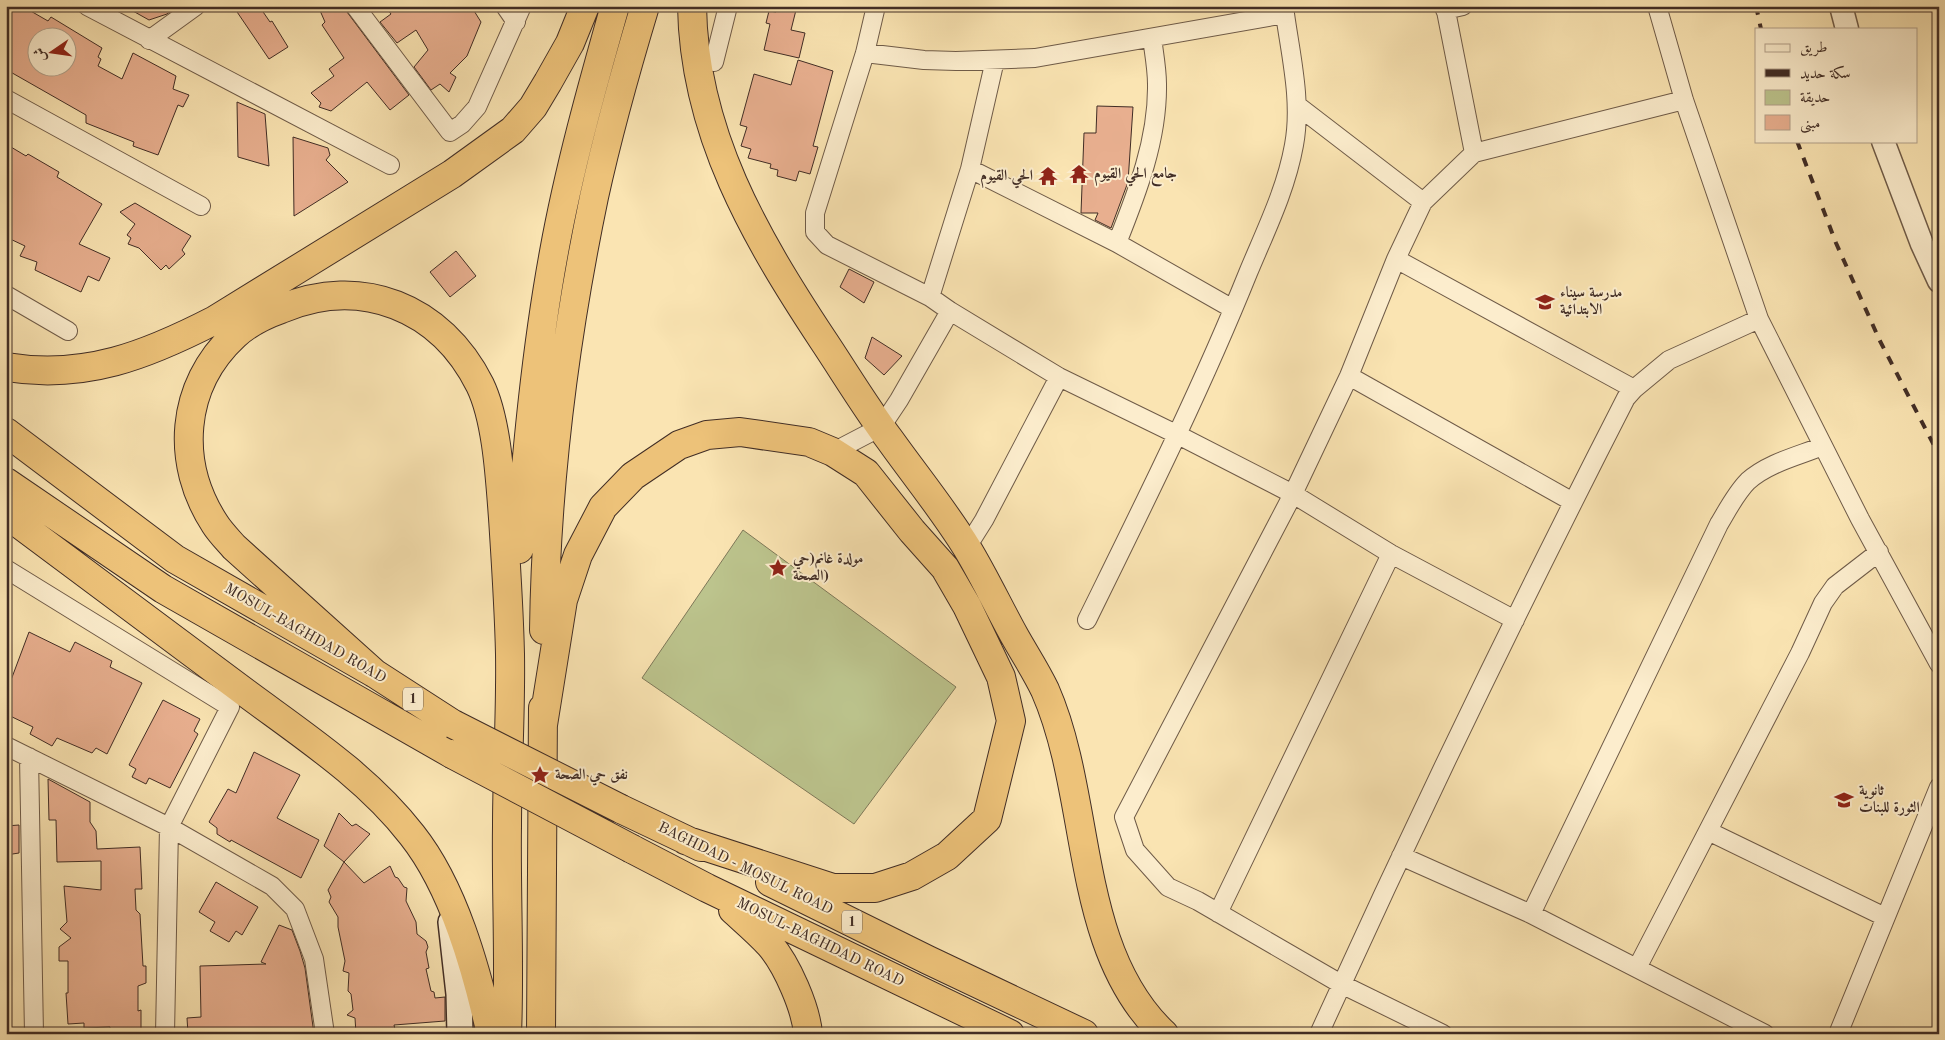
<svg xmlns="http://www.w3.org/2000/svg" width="1945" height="1040" font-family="'Old Standard TT',Amiri,serif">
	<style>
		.green { fill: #bcc48d; stroke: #7e7859 }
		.building { fill: #e8af8f; stroke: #412d25; fill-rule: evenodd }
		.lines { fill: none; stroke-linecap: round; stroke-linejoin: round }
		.minor-casing { stroke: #6f5b48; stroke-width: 20 }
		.tertiary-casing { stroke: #6f5b48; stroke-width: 25 }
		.secondary-casing { stroke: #412d25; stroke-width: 28 }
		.trunk-casing { stroke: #412d25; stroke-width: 30 }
		.minor { stroke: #fcedcd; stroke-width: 18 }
		.tertiary { stroke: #fcedcd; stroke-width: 22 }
		.secondary { stroke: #fcedcd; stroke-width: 25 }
		.trunk { stroke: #edc279; stroke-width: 28 }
		.rail { stroke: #412d25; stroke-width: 4; stroke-dasharray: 9 9; stroke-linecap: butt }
		.trunk-bridge-casing { stroke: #412d25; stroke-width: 30; stroke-linecap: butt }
		.trunk-bridge { stroke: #edc279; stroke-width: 28 }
		.labels { text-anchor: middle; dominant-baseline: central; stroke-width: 4; stroke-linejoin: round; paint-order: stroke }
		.shield { fill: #fcedcd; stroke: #796757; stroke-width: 1 }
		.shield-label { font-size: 14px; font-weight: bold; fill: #412d25 }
		.poi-label { font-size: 15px; font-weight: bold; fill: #412d25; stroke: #fcedcd; text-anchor: start }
		.street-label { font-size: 15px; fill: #412d25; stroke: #fcedcd }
	</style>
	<rect width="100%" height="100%" fill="#fae4b2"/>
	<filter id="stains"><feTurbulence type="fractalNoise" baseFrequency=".004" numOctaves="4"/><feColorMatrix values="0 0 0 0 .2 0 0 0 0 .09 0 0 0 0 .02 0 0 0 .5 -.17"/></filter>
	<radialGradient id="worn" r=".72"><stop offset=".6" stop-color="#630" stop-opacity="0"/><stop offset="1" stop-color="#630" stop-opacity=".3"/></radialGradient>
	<!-- green -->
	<path class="green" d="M743,530L956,687L854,824L642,678Z"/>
	<!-- building -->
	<path class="building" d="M6,6H22L48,21L51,17L102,48L98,57L101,59L98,66L122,79L133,53L176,76L173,89L189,95L183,107L178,105L158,155L133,146L134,142L86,123V115L7,70ZM38,38H68V68H38Z
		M124,6H178L167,14L149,20Z
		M233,6H259L270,22L272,21L288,47L269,59Z
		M318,6H345L347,12L409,95L390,110L367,82L331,111L319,107L321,103L311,93L334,76L329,69L344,58L322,25L325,22Z
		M385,6H471L481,22L467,56L450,73L456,77L449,92L440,84L431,90L414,67L428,50L416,30L397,43L380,22L391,14Z
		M777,6H797L791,30L805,33L799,58L764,50L770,24L766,23L769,11L776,12Z
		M798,60L833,71L813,146L818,147L810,174L799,171L796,181L777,176L778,170L770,168L771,164L748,158L751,149L741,146L747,127L740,125L754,74L791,85Z
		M237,102L265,114L269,166L238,157Z
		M1097,106L1133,107L1128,182L1111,228L1095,220L1098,213H1081L1084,133H1096Z
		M293,137L328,148L330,155L326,160L348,182L294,216Z
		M6,144L26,156L28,154L59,172L57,177L102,204L79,244L110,258L99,281L88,276L81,292L35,270L37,262L20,256L25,246L6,237Z
		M135,203L191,236L182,250L185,254L169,269L166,265L161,270L139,248L128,244L131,238L127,235L135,224L120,212Z
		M456,251L476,276L450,297L430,272Z
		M849,269L874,282L864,303L840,287Z
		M872,337L902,356L884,375L865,358Z
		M29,632L70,652L75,642L112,661L110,667L142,683L107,754L96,748L92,753L57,738L52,746L30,734L33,727L6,714V677L11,680Z
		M163,700L200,719L194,731L198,734L170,788L149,778L146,784L132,777L136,769L129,765Z
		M254,752L300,775L277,818L319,840L301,878L231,840L230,842L217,834V828L209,822L228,789L236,793Z
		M48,779L90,802V822L96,831L97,849L140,847L142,889H135L136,910L140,914L143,966H146V983L138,986V1011L141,1010V1034H110V1027L84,1028V1023L68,1024L66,993H68V961H59V947L71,938L60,929L67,922L64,886L101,890V861L57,862L56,820H49Z
		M339,813L352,826L356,824L370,834L344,862L324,846Z
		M19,825V853L6,855V826Z
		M344,862L364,883L390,866L395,877L398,878L404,887L407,888L406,901L416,922L417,934L426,941L428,947L426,952L429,968L426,969L431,991L434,992L435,998L445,997V1021L394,1025L396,1034H356L355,1018L347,1015L353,1010L351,994L348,991L349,973L343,971L345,961L338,927V917L329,902L331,897L328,890Z
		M216,882L258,907L242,935L236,931L229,942L210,931L215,922L199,912Z
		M279,925L292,930L300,951L305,968L314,1034H188L187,1018L201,1017L200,966L266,964L261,962Z"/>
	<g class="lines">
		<!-- minor casing -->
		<g class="minor-casing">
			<path id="minor" d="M87,6L390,165
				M355,6L450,132L462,124L477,107L522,6
				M505,6L516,22
				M876,6L865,53L815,213V232L827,245L930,297L950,311L1059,377L1178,435L1293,494L1391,554L1515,620
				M1445,6L1474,153
				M1657,6L1684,100L1759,319L1860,519L1939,664
				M1445,10L1463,6
				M149,40L196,6
				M865,53L924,60L956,61L1035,58L1285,14
				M714,62L728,6
				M6,99L201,206
				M1298,106L1423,202
				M970,169L1117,243L1233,309
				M1117,243C1137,193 1158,139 1157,84C1157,69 1154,53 1152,38
				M1396,259L1634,389
				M6,295L68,331
				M930,297L970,169L995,60
				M1349,376L1573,502
				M833,452L881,427L899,400L950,311
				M967,547L984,520L1059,377
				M6,569L230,707L169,827L165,1034
				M1087,620C1143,506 1200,392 1248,273C1265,232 1286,190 1294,145C1302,102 1291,57 1285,14L1282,6
				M6,746L169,827L272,886L295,909L314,959L325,1034
				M29,757L34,1034
				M1708,831L1885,917
				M1401,856L1531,914L1765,1034
				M1218,913L1391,554
				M1531,914L1719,524C1728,509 1736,493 1748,481C1768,463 1798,456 1823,446
				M1637,968L1800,653L1823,603L1835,586L1879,552
				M1319,1034C1416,820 1519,607 1626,398L1634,389L1669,360L1759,319
				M1443,1034L1341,984L1198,901L1168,887L1135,850L1124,817L1293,494L1349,376L1396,259L1423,202L1474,153L1684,100
				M1838,1034L1939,787"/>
		</g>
		<!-- tertiary casing -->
		<g class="tertiary-casing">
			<path id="tertiary" d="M1841,6L1847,29
				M1883,141L1922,244L1939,281"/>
		</g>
		<!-- secondary casing -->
		<g class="secondary-casing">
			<path id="secondary" d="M451,922L459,994L460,1034"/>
		</g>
		<!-- trunk casing -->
		<g class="trunk-casing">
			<path id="trunk" d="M692,6C694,133 755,237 823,340C845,373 866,408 890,440C915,475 945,512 967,548C984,576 998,606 1014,635C1024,653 1036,671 1045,690C1093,799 1073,948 1164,1034
				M6,367C85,380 147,355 215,320L452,174L513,130L533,107L548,82L570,43L585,6
				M6,432L175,559L374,673L453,724
				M6,482L163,589L452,754
				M6,514C86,574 166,633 246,693C304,736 367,777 412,835C454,888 476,969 491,1034
				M519,549C527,450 536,350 554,252C569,169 592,87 615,6
				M544,630C546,487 565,336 594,197C608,133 626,69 645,6
				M374,673L234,547C227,539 220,532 215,524C175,463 180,386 235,335C248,323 264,315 281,309C361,275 441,307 480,385C497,420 500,479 503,518C506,564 509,609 510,654C511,712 507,769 507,826C506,895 510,965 507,1034
				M543,725L563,600L578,555L603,507L633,476L679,445L707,435L740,432L809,442L833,452L866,473L912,531L945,568L967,606L1001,677L1011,721L987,819L947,856L912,876L875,888H833L685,840
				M621,809L701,847
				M632,849L707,888L1010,1034
				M770,882L928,960L1084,1034
				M733,910C745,921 758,932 770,945C787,965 806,1008 808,1034
				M541,1034L543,708"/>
		</g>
		<!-- minor -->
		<use href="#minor" class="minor"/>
		<!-- tertiary -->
		<use href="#tertiary" class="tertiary"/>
		<!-- secondary -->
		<use href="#secondary" class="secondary"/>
		<!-- trunk -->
		<use href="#trunk" class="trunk"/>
		<!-- rail -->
		<path class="rail" d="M1756,6L1761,29
			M1797,141L1836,243L1880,341L1939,455"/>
		<!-- trunk-bridge casing -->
		<g class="trunk-bridge-casing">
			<path id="trunk-bridge" d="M453,724L621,809
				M452,754L632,849"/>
		</g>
		<!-- trunk-bridge -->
		<use href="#trunk-bridge" class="trunk-bridge"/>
	</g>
	<!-- icons -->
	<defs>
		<g id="temple-bare" transform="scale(1.5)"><path d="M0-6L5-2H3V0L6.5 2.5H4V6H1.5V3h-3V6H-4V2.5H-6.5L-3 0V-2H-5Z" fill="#8f2418" stroke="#fcedcd" stroke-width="2.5" paint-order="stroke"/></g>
		<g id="school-bare" transform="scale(1.5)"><path d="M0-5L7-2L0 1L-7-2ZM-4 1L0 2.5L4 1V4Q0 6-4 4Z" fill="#8f2418" stroke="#fcedcd" stroke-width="2.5" paint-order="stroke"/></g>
		<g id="sight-bare" transform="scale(1.5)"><path d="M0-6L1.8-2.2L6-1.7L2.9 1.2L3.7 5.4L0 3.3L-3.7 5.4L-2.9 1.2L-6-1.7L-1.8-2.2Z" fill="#8f2418" stroke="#fcedcd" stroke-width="2.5" paint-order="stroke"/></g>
	</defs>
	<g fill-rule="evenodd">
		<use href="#temple-bare" x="1079" y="174"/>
		<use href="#temple-bare" x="1048" y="176"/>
		<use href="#school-bare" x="1545" y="302"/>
		<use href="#sight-bare" x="778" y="568"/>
		<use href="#sight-bare" x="540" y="775"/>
		<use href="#school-bare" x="1844" y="800"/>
	</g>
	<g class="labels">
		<!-- shield labels -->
		<g class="shield">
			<rect x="403" y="687.5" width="20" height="23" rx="4"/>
			<rect x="842" y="910.5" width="20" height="23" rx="4"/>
		</g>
		<g class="shield-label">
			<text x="413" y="699">1</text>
			<text x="852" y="922">1</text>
		</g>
		<!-- poi labels -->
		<g class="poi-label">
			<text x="1094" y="174">جامع الحي القيوم</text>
			<text x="1033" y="176" text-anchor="end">الحي القيوم</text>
			<text x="1560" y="293">مدرسة سيناء<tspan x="1560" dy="17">الابتدائية</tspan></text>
			<text x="793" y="559">مولدة غانم(حي<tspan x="793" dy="17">الصحة)</tspan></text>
			<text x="555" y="775">نفق حي الصحة</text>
			<text x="1859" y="791">ثانوية<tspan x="1859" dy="17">الثورة للبنات</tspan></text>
		</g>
		<!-- street labels -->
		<g class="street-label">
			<text transform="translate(305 634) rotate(30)">MOSUL-BAGHDAD ROAD</text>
			<text transform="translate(745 869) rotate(26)">BAGHDAD - MOSUL ROAD</text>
			<text transform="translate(820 943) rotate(26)">MOSUL-BAGHDAD ROAD</text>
		</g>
	</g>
	<!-- margin -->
	<rect width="1945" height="1040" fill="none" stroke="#fae4b2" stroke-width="25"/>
	<rect x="8" y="8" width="1930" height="1025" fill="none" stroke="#412d25" stroke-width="2.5"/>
	<rect x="12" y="12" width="1920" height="1015" fill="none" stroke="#412d25"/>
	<!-- legend -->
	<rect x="1755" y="28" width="162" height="115" fill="#fcedcd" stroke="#b1a08a"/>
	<rect x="1765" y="44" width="25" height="8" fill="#fcedcd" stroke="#b1a08a"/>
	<text x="1800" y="52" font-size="15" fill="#412d25">طريق</text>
	<rect x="1765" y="69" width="25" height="8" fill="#412d25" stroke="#b1a08a"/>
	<text x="1800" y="78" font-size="15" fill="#412d25">سكة حديد</text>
	<rect x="1765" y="90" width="25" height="15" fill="#bcc48d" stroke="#b1a08a"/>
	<text x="1800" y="102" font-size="15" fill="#412d25">حديقة</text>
	<rect x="1765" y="115" width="25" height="15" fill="#e8af8f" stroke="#b1a08a"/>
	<text x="1800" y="128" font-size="15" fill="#412d25">مبنى</text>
	<!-- north arrow -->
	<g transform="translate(52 52) rotate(257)"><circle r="24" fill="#fcedcd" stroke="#b1a08a"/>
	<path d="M0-4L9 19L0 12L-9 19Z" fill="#8f2418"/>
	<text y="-8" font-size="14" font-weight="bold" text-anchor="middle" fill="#412d25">ش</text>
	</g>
	<rect width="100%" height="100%" filter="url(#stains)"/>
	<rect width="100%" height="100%" fill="url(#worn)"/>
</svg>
